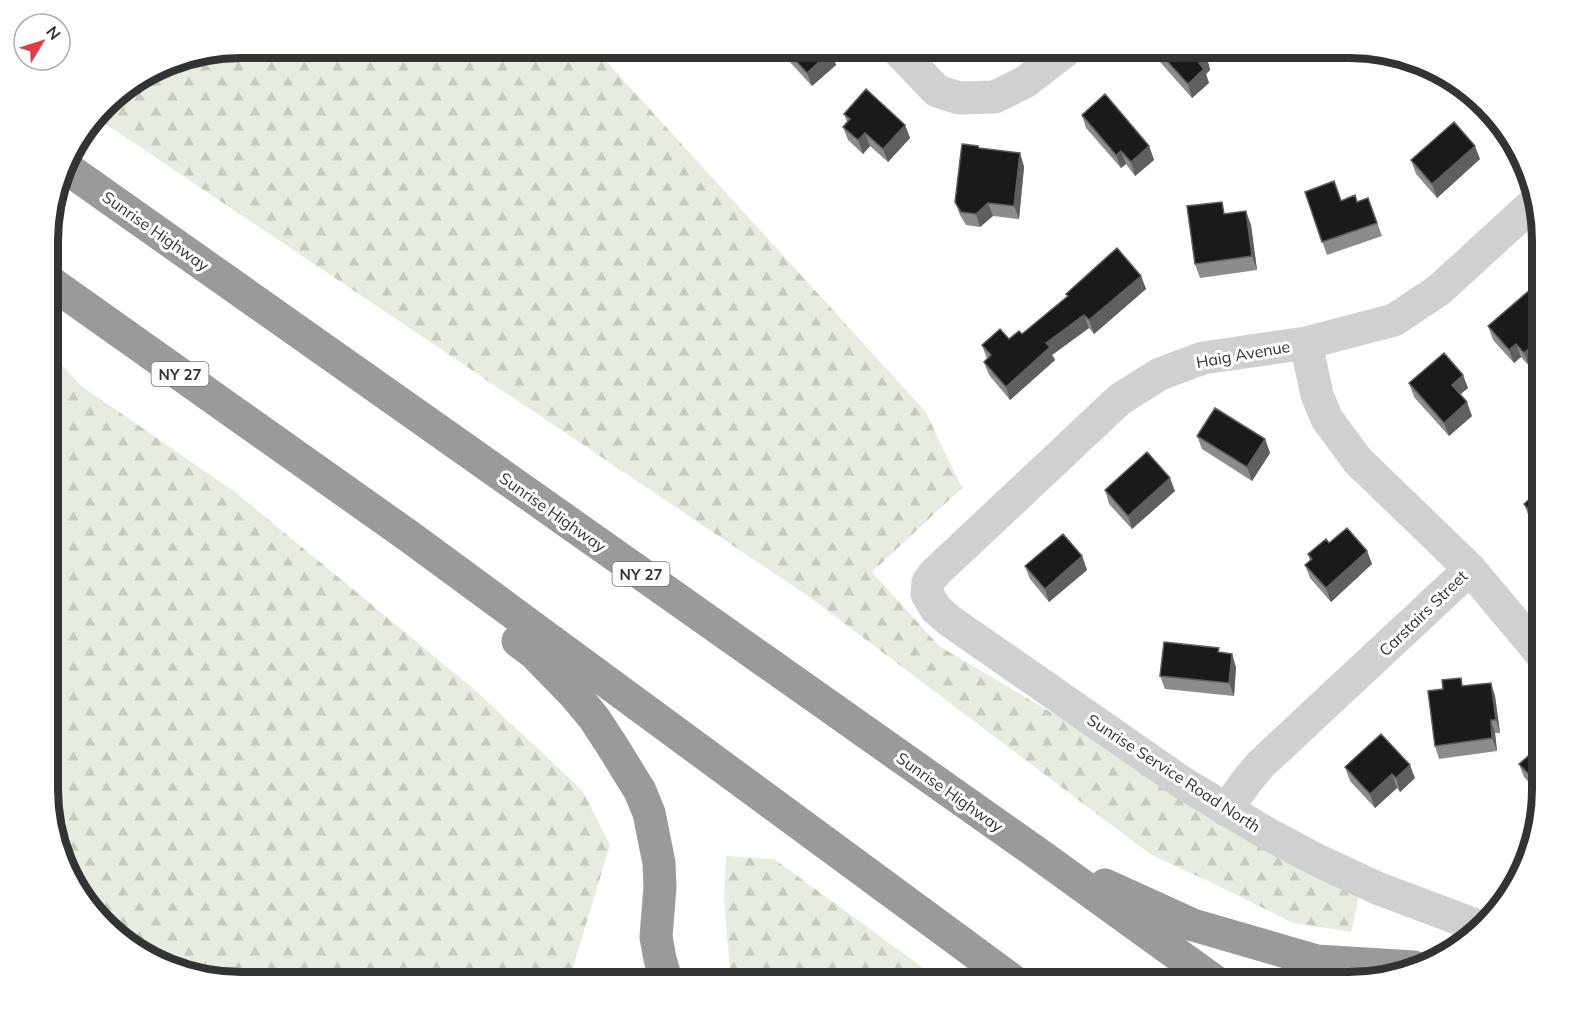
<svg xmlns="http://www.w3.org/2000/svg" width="1590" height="1031" font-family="Mulish,sans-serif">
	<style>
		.forest { fill: url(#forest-firs) }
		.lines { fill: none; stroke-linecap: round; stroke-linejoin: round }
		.minor { stroke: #d0d0d0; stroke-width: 33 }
		.highway { stroke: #9a9a9a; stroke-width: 33 }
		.wall { fill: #8c8c8c }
		.shaded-wall { fill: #5f5f5f }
		.building { fill: #1a1a1a; stroke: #5f5f5f; stroke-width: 1.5 }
		.labels { text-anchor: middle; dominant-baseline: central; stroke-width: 6; stroke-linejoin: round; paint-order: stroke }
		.shield { fill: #fff; stroke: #707070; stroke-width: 1.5 }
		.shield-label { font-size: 15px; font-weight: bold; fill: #333 }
		.street-label { font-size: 16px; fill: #333; stroke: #fff }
		.rim { fill: none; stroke: #333; stroke-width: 8 }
	</style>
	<defs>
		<pattern id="forest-firs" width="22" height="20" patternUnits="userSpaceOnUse" patternTransform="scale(1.5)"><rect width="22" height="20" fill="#e6ecdf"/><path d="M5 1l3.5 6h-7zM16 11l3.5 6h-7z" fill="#c6cbc0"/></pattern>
	</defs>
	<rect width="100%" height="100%" fill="#fff"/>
	<!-- forest -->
	<path class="forest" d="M241,48H594L925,411L962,488L872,572L939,646L1359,895L1351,932L1293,923L1229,891L1150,854L808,596L97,118L114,96L168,63Z
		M50,352L80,385L235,492L475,690L582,790L610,845L573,967L587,983H241L179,973L134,950L74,887L50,815Z
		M726,856L774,859L944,983H731L724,898Z"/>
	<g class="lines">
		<!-- minor -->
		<path class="minor" d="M896,48L937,91L959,98L995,97L1025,82L1069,48
			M1306,343L1317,395L1327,419L1358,461L1470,569L1542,655
			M1226,810L1246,782L1260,765L1470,569
			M1478,926L1377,888L1319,861L1268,834L1183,783L950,621L936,609L927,594L928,582L935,573L1120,399L1160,374L1203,358L1306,343L1394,320L1439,290L1534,203"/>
		<!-- highway -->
		<path class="highway" d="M65,167L1037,853L1217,983
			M50,282L410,537L1016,983
			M518,641L534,653L574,694L594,718L611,744L640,791L649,813L659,863L660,887L656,937L660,959L667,983
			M1105,885L1193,925L1317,961L1414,967"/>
	</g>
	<!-- wall -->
	<path class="wall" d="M777,48H828L831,51L836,65L812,86Z
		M1155,48H1223L1208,62L1210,70L1206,74L1209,83L1192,98L1160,62Z
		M844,114L905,125L910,138L888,162L870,146L863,154L848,140L843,127L847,122Z
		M1082,115L1149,146L1154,160L1135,176L1126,164L1121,168L1086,128Z
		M979,148L1020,153L1024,167L1019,219L993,216L980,227L966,225L960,215L955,202Z
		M1480,159L1437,198L1416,174L1411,160Z
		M1305,192L1341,201L1358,202L1368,198L1382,236L1327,255Z
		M1226,214L1251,225L1257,270L1200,278L1195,264Z
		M1141,276L1146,289L1094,334L1089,328L1052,355L1055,360L1010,400L989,375L984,362L987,359L982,345L1009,339L1022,334L1067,297L1066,294Z
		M1531,289L1529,366L1521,357L1514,363L1493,340L1488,326Z
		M1409,383L1468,388L1460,394L1472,416L1449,436L1414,397Z
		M1197,436L1265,439L1270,453L1252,481L1202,449Z
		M1542,488V532L1529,517L1524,504Z
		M1105,490L1175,491L1132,529L1109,504Z
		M1329,543L1367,551L1372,564L1331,602L1310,578L1305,565L1310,561L1308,554Z
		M1082,556L1087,570L1049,602L1030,579L1025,566Z
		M1221,653L1236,667L1234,696L1165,689L1160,676Z
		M1464,686L1495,696L1500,733H1495L1497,751L1439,759L1435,746Z
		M1542,744V796L1524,777L1519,764Z
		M1345,767L1415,778L1400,792L1397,788L1375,808L1350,781Z"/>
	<!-- shaded-wall -->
	<path class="shaded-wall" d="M1203,48H1223L1208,62L1210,70L1206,74L1209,83L1192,98L1188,84L1199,63L1201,51Z
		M831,51L836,65L812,86L807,73Z
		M905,125L910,138L888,162L883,149Z
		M865,133L870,146L863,154L858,140Z
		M1149,146L1154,160L1135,176L1131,162Z
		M1475,146L1480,159L1437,198L1432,184Z
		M1121,151L1126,164L1121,168L1116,155Z
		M1020,153L1024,167L1019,219L1014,206Z
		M988,203L993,216L980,227L976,214Z
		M1246,211L1251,225L1257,270L1252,256Z
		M1141,276L1146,289L1094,334L1089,320Z
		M1084,315L1089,328L1052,355L1055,360L1010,400L1006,387L1046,343Z
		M1542,333V355L1529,366L1524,353Z
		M1516,344L1521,357L1514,363L1509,350Z
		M1463,375L1468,388L1456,398L1452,385Z
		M1467,402L1472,416L1449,436L1444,423Z
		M1265,439L1270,453L1252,481L1247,467Z
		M1170,478L1175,491L1132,529L1128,516Z
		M1367,551L1372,564L1331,602L1326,588Z
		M1082,556L1087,570L1049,602L1045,589Z
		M1232,654L1236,667L1234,696L1229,683Z
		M1491,683L1495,696L1500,733L1496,720Z
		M1491,720L1495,733L1497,751L1492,738Z
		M1410,765L1415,778L1400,792L1396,778Z
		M1392,774L1397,788L1375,808L1370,794Z"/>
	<!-- building -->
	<path class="building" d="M784,48H828L831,51L807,73Z
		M1155,48H1203L1201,51L1206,56L1199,63L1204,69L1188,84Z
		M866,89L905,125L883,149L865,133L858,140L843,127L850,119L844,114Z
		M1105,94L1149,146L1131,162L1121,151L1116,155L1082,115Z
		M1454,122L1475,146L1432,184L1411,160Z
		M962,144L978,146L979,148L1020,153L1014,206L988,203L976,214L961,212L955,202Z
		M1334,181L1341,201L1355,195L1357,202L1368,198L1377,223L1322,242L1305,192Z
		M1222,202L1224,214L1246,211L1252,256L1195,264L1187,206Z
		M1117,248L1141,276L1089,320L1084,315L1046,343L1050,347L1006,387L984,362L991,355L982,345L1000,329L1009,339L1019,331L1022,334L1068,296L1066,294Z
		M1531,289L1542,301V333L1539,336L1541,338L1524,353L1516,344L1509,350L1488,326Z
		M1444,353L1463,375L1452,385L1467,402L1444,423L1409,383Z
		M1215,408L1265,439L1247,467L1197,436Z
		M1147,452L1170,478L1128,516L1105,490Z
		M1542,488V525L1524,504Z
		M1347,528L1367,551L1326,588L1305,565L1312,559L1308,554L1326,539L1329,543Z
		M1063,534L1082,556L1045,589L1025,566Z
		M1164,642L1219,648L1218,652L1232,654L1229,683L1160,676Z
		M1461,678L1462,686L1491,683L1496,720H1491L1492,738L1435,746L1428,691L1443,689L1442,680Z
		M1381,734L1410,765L1396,778L1392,774L1370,794L1345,767Z
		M1542,744V788L1519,764Z"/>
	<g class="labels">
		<!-- shield labels -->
		<g class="shield">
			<rect x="151.5" y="362" width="57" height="24" rx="4.5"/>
			<rect x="612.5" y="562" width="57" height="24" rx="4.5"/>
		</g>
		<g class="shield-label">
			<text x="180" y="374">NY 27</text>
			<text x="641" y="574">NY 27</text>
		</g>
		<!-- street labels -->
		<g class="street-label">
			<text transform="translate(156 231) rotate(35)">Sunrise Highway</text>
			<text transform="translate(1243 354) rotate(-10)">Haig Avenue</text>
			<text transform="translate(553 512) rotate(35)">Sunrise Highway</text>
			<text transform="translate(1423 613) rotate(-44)">Carstairs Street</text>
			<text transform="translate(1174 773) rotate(33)">Sunrise Service Road North</text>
			<text transform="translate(950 792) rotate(35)">Sunrise Highway</text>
		</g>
	</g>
	<!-- crop -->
	<path d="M0 0H1590V1031H0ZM241 58H1349A183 183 0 0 1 1532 241V789A183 183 0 0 1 1349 972H241A183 183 0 0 1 58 789V241A183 183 0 0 1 241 58Z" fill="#fff" fill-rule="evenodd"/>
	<path class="rim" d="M241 58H1349A183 183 0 0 1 1532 241V789A183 183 0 0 1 1349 972H241A183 183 0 0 1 58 789V241A183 183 0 0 1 241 58Z"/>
	<!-- north arrow -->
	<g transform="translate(42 42) rotate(52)"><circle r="28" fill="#ffffff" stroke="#adadad" stroke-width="1.5"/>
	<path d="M0-4.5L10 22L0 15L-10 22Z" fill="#e63946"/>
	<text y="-9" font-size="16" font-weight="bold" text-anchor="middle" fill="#333333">N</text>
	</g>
</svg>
